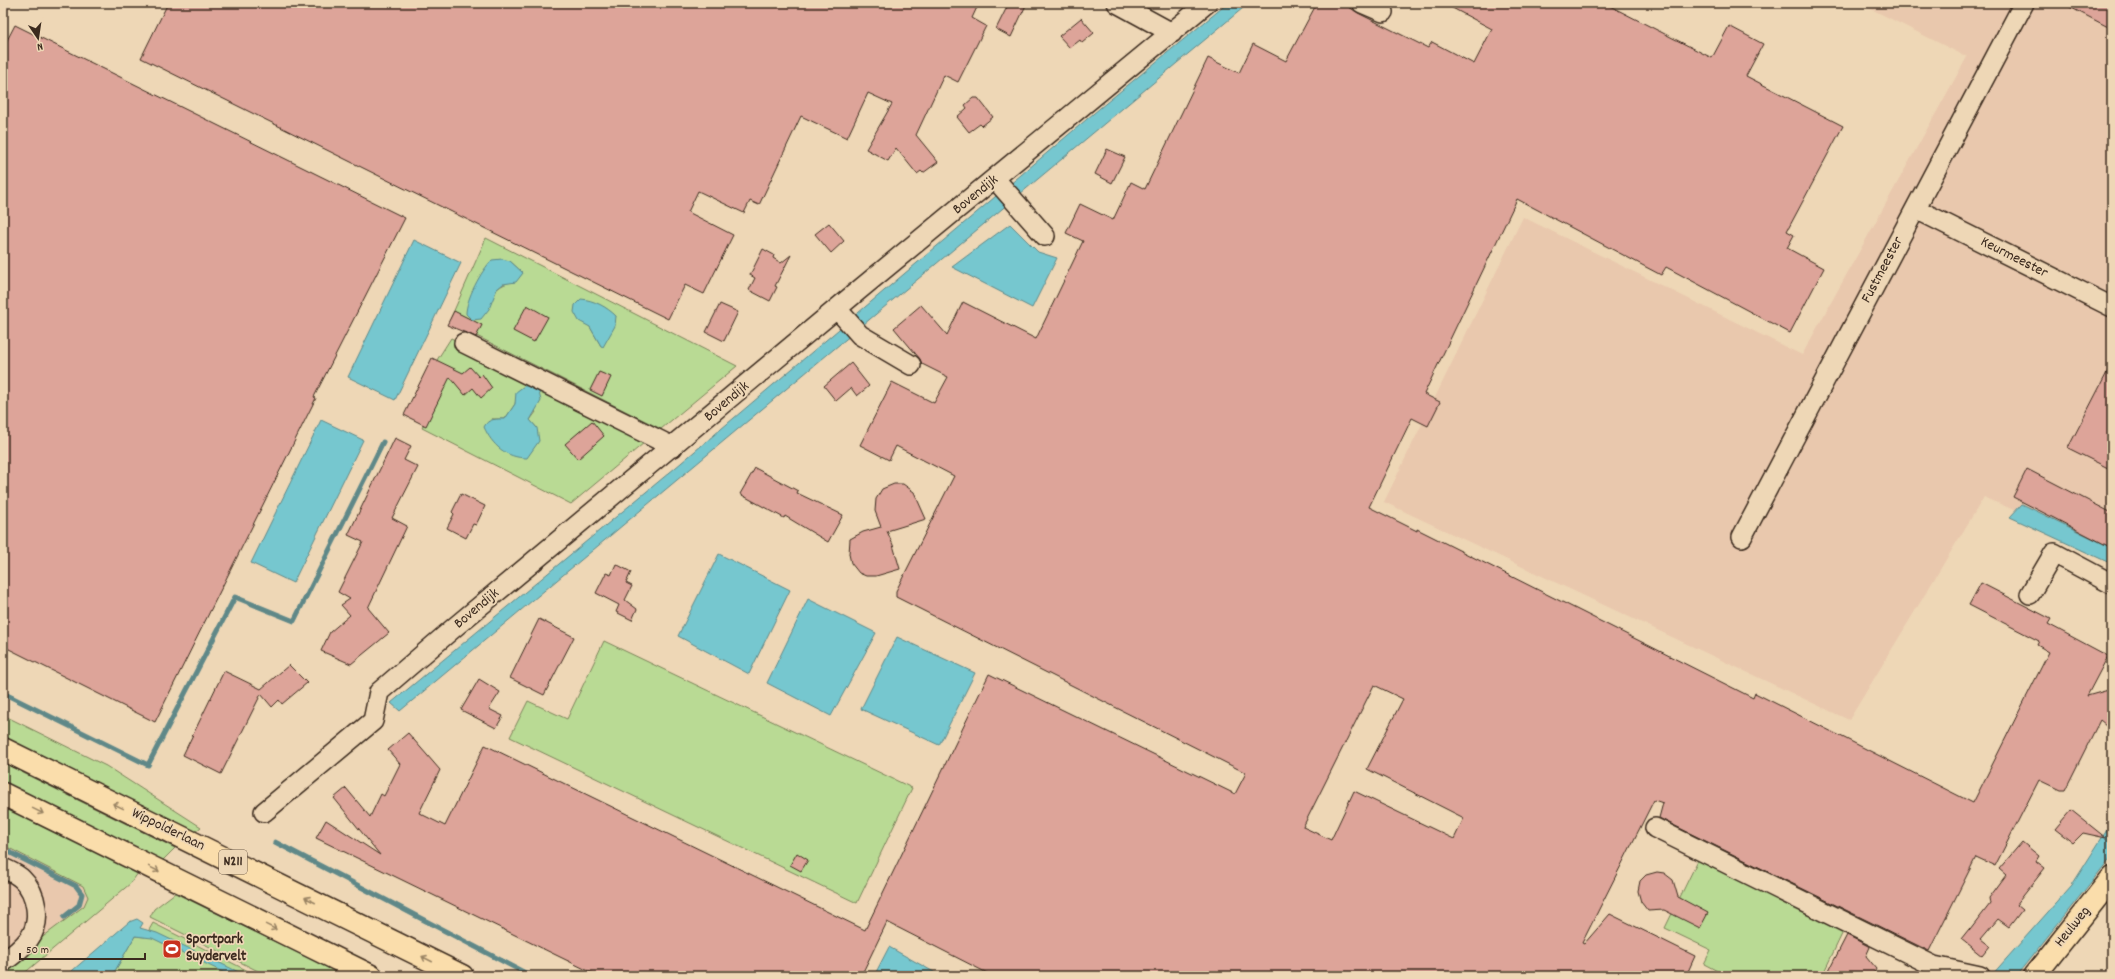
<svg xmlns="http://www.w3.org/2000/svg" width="2115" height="979" font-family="Dekko,sans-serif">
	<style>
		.built { fill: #e9c8ad }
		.green { fill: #b9da94; stroke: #7a8259; fill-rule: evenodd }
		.water { fill: #76c7cf; stroke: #5e8888 }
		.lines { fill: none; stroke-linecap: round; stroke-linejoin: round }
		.stream { stroke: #5e8888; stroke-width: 5 }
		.building { fill: #dda499; stroke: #3b2a1e; fill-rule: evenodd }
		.minor-casing { stroke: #3b2a1e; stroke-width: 22 }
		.major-casing { stroke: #3b2a1e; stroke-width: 25 }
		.minor { stroke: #eed7b6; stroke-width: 19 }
		.major { stroke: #faddab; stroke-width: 22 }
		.oneway { stroke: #9a8464 }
		.labels { text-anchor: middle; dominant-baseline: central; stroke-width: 3.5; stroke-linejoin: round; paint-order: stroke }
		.shield { fill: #eed7b6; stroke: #715e4c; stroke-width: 1 }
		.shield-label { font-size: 14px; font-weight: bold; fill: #3b2a1e }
		.street-label { font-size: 15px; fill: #3b2a1e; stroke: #eed7b6 }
		.poi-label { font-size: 15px; font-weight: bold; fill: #3b2a1e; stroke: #eed7b6; text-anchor: start }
	</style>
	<rect width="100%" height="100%" fill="#eed7b6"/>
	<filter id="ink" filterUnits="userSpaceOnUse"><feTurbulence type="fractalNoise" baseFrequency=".025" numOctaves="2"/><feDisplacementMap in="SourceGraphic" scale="8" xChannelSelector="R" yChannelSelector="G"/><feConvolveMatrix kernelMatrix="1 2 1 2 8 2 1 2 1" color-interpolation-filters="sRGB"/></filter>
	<g filter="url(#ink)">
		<!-- built -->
		<path class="built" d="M1859,3H2112V553L1984,497L1849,720L1384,502L1523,217L1802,355L1967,57Z
			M3,826L123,886L4,976H3Z"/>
		<!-- green -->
		<path class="green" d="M486,238L737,366L661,429L449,322ZM510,261L523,273C512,285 508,280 497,289ZM604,307L616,316L601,346L590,327Z
			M451,338L650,438L571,504L422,428L449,376L437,360ZM517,395L536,412L530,420L537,428L492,419H505L515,404Z
			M604,641L912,788L857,903L510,737L528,701L567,719Z
			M3,715L106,766L201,827L195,832L3,738Z
			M3,763L175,848L160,863L3,785Z
			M3,807L138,873L131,883L21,976H3L4,966L84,906L88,897L83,886L3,845Z
			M1698,860L1843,932L1822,976H1727L1704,964L1711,950L1665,928Z
			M175,893L346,976H268L150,917L154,909Z
			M153,923L258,976H112L135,936L145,937Z"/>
		<!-- water -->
		<path class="water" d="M1228,3H1249L400,711L391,703L675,468L1100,108Z
			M1010,224L1038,252L1057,258L1032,308L952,267Z
			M414,240L461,263L395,400L348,377Z
			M502,259L510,261L523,273L516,282L503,284L497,289L489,309L481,319L472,320L466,314C466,299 481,271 492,260Z
			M581,299C594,300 607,307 616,316L615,326L603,347L601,346L590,327L579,321L574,312L575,305Z
			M524,386H533L539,392L541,401L530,420L537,428L539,441L527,458C506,458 492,445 484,427C488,418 497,419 505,419L515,404L516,392Z
			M321,420L363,440L293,583L251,563Z
			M2022,504L2112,548V564L2010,517Z
			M719,554L790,590L749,674L678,636Z
			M808,599L876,633L831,716L767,683Z
			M897,637L975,673L939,745L861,709Z
			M2112,822V856L2016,976H1991L2072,885Z
			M137,919L143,923L140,928L157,933L247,976H231L152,938L135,936L112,976H66L129,922Z
			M889,947L941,976H874Z"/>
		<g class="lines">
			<!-- stream -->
			<path class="stream" d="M3,693L148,765L235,597L294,621L383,442
				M275,842L531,976
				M3,849L76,886L82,894L79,905L64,917"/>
		</g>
		<!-- building -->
		<path class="building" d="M168,3H979L972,18L986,26L958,82L944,75L916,135L938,162L923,173L921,171L917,174L896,148L888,161L866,149L892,104L868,93L847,138L801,116L759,205L750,201L744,213L698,191L688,212L733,235L704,294L685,285L668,319L141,58Z
			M1009,3H1027L1011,37L996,29Z
			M1317,3H1343L1358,13L1428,48L1432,42L1474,64L1492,29L1443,3H1604L1712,58L1729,26L1763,44L1746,76L1843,126L1787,231L1794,235L1787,248L1824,268L1790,333L1666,267L1661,275L1517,199L1424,394L1440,402L1428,426L1412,418L1369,507L1417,531V529L1753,698L1755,693L1973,803L2049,652L2037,645L2039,641L1969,605L1981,583L2051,619L2048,624L2108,656L2087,696L2112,689V730L2100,720L2065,790H2060L2039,780L1995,866L1976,857L1929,951L1659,818L1663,803L1654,800L1582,943L1584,944L1610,914L1695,956L1686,976H993L887,922L861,976H599L316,838L326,820L380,855L334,798L346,788L370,817L381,794L384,796L400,764L388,750L408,733L440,770L419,813L445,826L485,745L865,930L989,674L1235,794L1246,773L896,597V591L954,476L896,446L889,460L860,445L892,382L934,403L948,377L922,364L920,359L894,328L921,305L947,335L963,302L1036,339L1083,241L1066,233L1080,204L1113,220L1131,182L1145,189L1208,58L1239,73L1253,44L1286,61ZM1374,685L1403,699L1367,769L1464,818L1454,839L1354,791L1331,840L1303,827Z
			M2062,3H2112V29Z
			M1081,18L1094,33L1082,43L1080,40L1070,48L1059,36Z
			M15,25L405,218L314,397L316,398L155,722L3,646V48Z
			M973,98H978L993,117L982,126L980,124L969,132L957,117L967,108L965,105Z
			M1107,149L1125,157L1112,183L1095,174Z
			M829,223L844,241L831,253L815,234Z
			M763,249L774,255L773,258L781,263L791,255L775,286L777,287L770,301L749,290L755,278L750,275Z
			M720,304L738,312L724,341L706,332Z
			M527,305L548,317L534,342L513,331Z
			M454,311L482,325L476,337L447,325Z
			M432,358L463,373L470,367L479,377L482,374L492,388L481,398L473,388L465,395L450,377L426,426L404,415Z
			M851,363L869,386L857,396L851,388L836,401L824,386Z
			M2112,363V470L2068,448Z
			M599,372L611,377L602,396L590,390Z
			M592,421L604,436L578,459L565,444Z
			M395,438L411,446L404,460L418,467L392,518L407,526L368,608L389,633L351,664L321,651L330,632L350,615L341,605L350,599L338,592L363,542L348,535Z
			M755,468L798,491L797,493L843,515L828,542L785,516L784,518L740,494Z
			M2027,469L2112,513V548L2013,497Z
			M894,484H903L914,492L926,519L887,531L893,545L900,569L876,576H866L859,573L851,563L849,554L850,539L863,532L881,527L875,511L876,499L882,489Z
			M461,494L485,506L476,525L473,524L466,538L447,528L454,514L452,512Z
			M616,564L631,572L626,583L632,586L625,600L637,609L632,620L616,612L619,605L596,593L606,573L611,575Z
			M539,619L574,637L544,695L510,678Z
			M289,665L307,683L282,704L279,700L272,707L261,694L221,774L183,755L224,671L261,689Z
			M479,679L500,692L489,709L503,716L496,728L461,710Z
			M2071,810L2106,838L2083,833L2073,843L2055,829Z
			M2022,842L2039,856L2036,861L2045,868L2016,905L2022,910L2009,927L1998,919L1981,939L1990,946L1982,956L1961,939L1969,929L1970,930L1990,904L1989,898L2006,875L1999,869Z
			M797,853L808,860L801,871L790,865Z
			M1657,872L1664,873L1673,880L1678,897L1708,913L1700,928L1664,910L1648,911L1641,902L1638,891L1640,881L1646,875Z
			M1847,935L1870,947L1866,956L1876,968L1872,976H1826Z"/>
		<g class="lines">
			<!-- minor casing -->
			<g class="minor-casing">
				<path id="minor" d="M1117,3L1172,33
					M1362,3L1383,12
					M995,179L1045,236
					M1916,209L2112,307
					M837,309L860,335L911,365
					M464,343L673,447
					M1742,537L2024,3
					M2030,594L2054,553L2112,584
					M264,812L373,721L379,692L456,626L859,290L1207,3
					M1655,828L1934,966L1980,976
					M3,868C9,871 17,874 22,879C37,893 42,922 29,939C22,948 12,956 3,962"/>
			</g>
			<!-- major casing -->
			<g class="major-casing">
				<path id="major" d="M3,749L462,976
					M3,794L371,976
					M2034,976L2112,878"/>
			</g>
			<!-- minor -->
			<use href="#minor" class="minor"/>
			<!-- major -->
			<use href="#major" class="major"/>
		</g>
		<!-- one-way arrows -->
		<defs><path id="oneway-shaft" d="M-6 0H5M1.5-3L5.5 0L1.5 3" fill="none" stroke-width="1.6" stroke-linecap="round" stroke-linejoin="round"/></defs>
		<g class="oneway">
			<use href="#oneway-shaft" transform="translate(118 806) rotate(-154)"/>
			<use href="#oneway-shaft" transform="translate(38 811) rotate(26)"/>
			<use href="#oneway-shaft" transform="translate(154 869) rotate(26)"/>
			<use href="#oneway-shaft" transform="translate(310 900) rotate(-153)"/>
			<use href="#oneway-shaft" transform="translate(271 927) rotate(26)"/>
			<use href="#oneway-shaft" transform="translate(427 959) rotate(-153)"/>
		</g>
	</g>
	<!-- icons -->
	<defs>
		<g id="stadium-square" transform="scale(1)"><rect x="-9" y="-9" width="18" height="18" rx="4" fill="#c8321e" stroke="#eed7b6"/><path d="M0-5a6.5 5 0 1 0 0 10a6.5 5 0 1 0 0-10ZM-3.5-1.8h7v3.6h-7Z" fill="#fff"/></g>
	</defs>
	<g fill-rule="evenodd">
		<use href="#stadium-square" x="172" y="949"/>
	</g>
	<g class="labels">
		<!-- shield labels -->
		<rect class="shield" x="219" y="850" width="28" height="24" rx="3"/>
		<g class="shield-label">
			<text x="233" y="862">N211</text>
		</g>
		<!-- street labels -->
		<g class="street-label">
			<text transform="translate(976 195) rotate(-39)">Bovendijk</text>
			<text transform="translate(2014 258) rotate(27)">Keurmeester</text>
			<text transform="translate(1883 270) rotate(-62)">Fustmeester</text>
			<text transform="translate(727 402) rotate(-40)">Bovendijk</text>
			<text transform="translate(477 609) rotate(-40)">Bovendijk</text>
			<text transform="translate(168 830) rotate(26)">Wippolderlaan</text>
			<text transform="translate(2073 927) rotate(-51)">Heulweg</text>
		</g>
		<!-- poi labels -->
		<g class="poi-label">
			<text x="186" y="940">Sportpark<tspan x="186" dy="17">Suydervelt</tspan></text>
		</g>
	</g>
	<!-- margin -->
	<rect width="2115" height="979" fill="none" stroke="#eed7b6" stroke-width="16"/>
	<rect x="8" y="8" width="2099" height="963" fill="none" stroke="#3b2a1e" stroke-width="1.5" filter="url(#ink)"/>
	<!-- north arrow -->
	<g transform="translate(38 38) rotate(167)" stroke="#eed7b6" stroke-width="3" paint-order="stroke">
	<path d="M0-3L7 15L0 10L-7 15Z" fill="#3b2a1e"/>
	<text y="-6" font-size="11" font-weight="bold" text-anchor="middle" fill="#3b2a1e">N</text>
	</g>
	<!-- scale -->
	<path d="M20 953v6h125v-6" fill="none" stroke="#3b2a1e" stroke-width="2"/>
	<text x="26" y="953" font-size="12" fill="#3b2a1e" stroke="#eed7b6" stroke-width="3" paint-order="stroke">50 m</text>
</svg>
